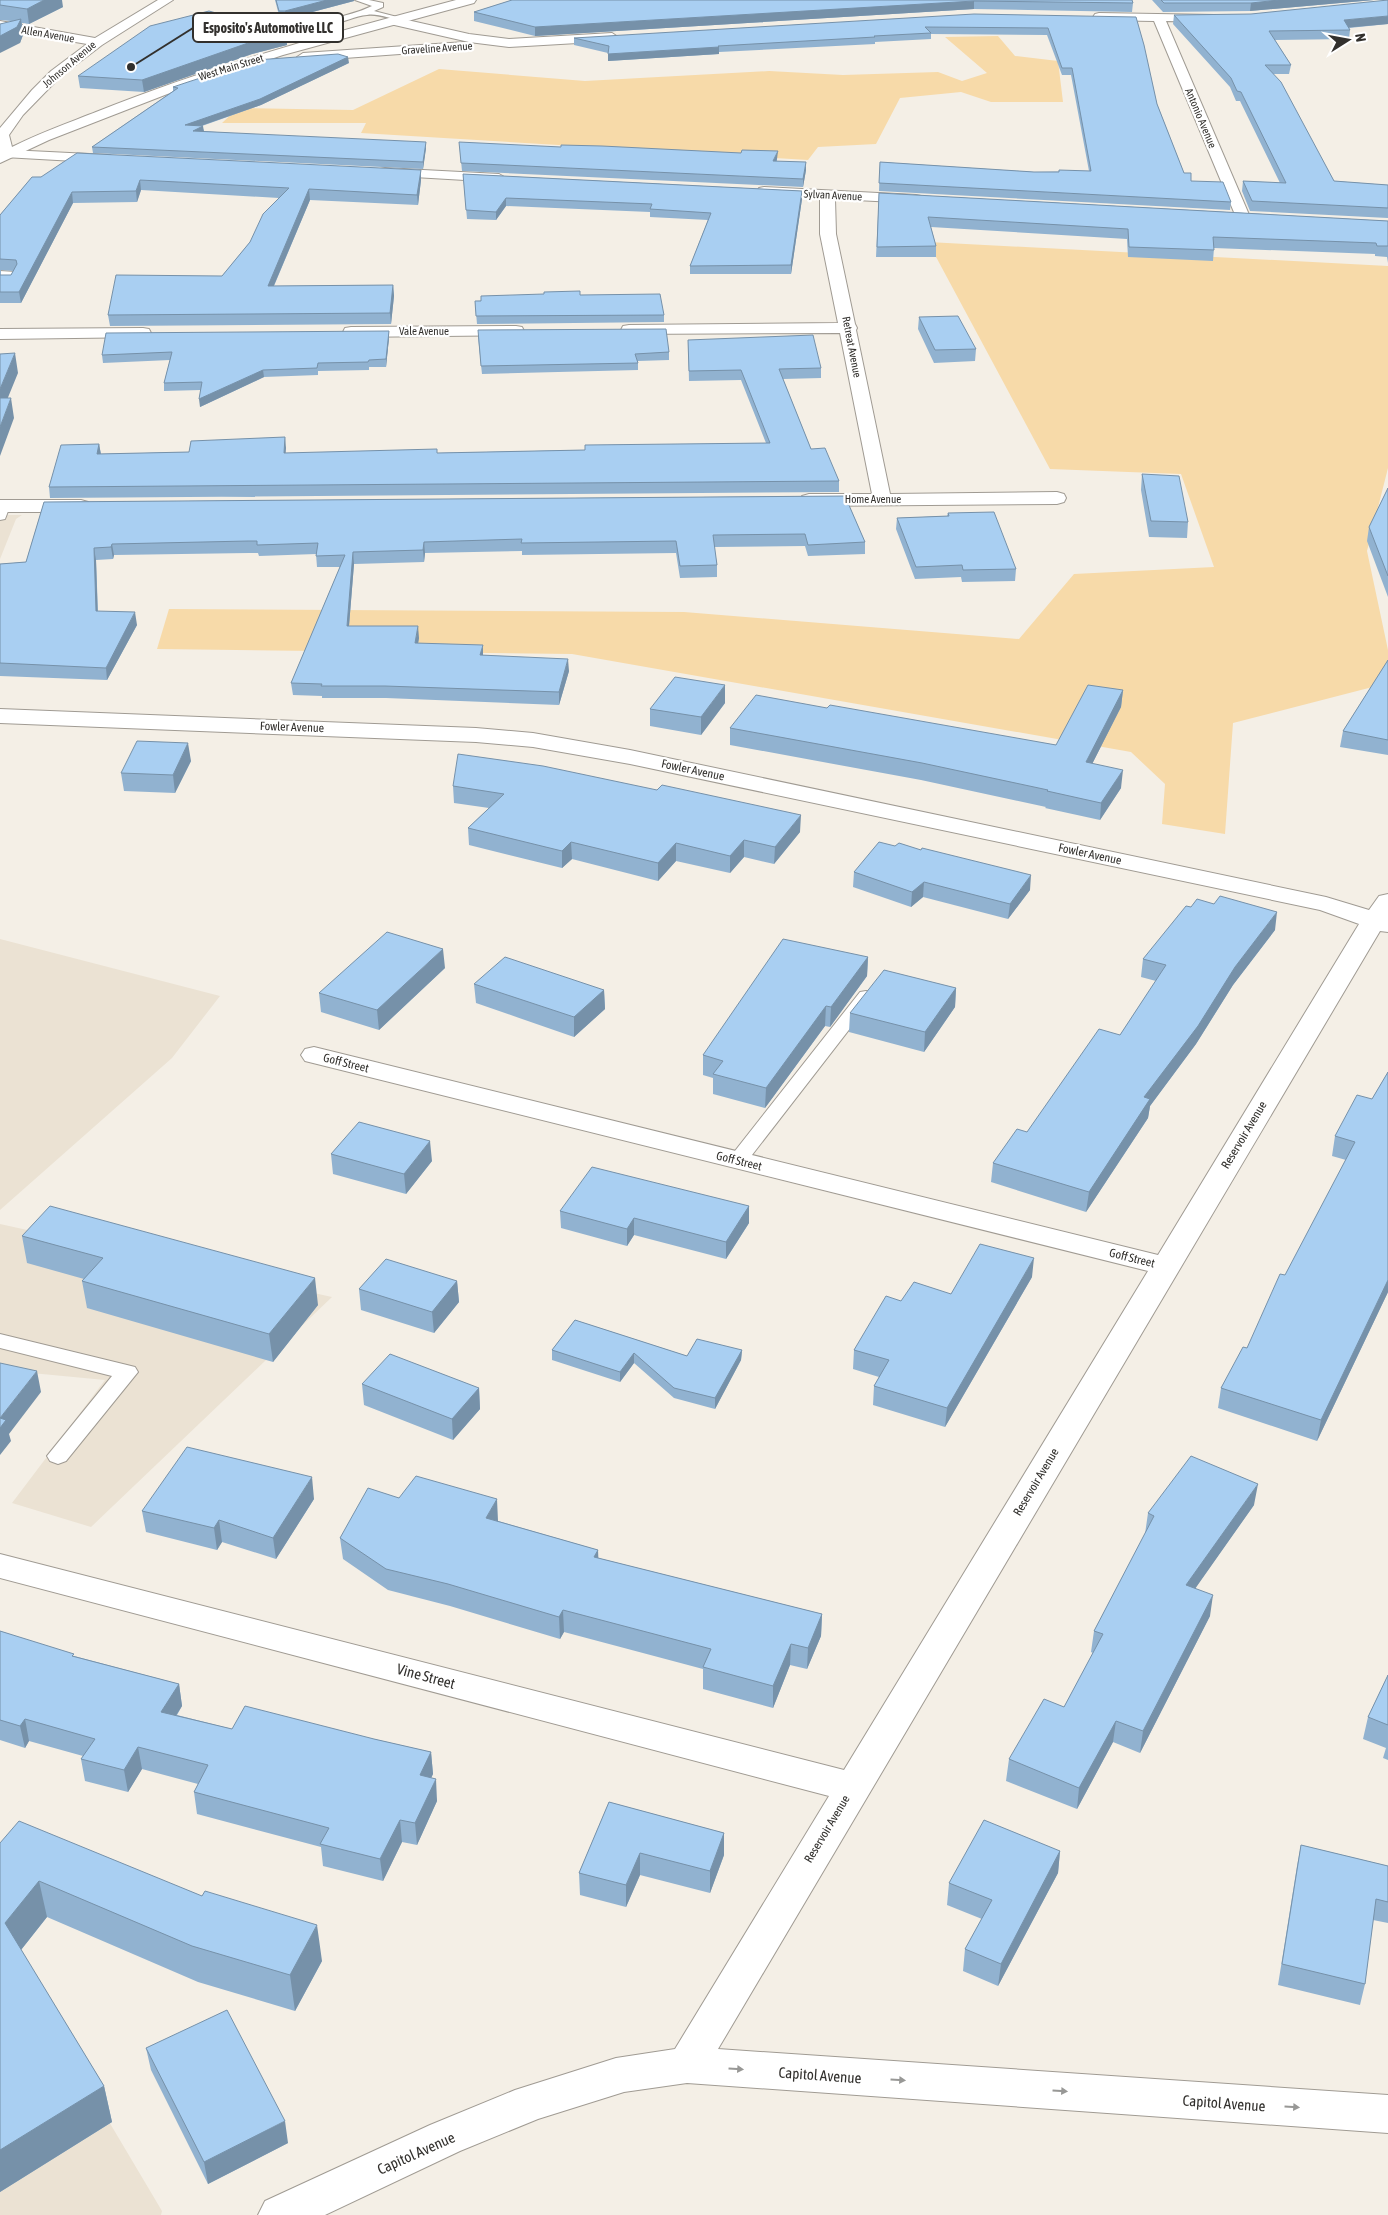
<svg xmlns="http://www.w3.org/2000/svg" width="1388" height="2215" font-family="'Asap Condensed',sans-serif">
	<style>
		.built { fill: #ebe2d3 }
		.green { fill: #f7daa9 }
		.lines { fill: none; stroke-linecap: round; stroke-linejoin: round }
		.lane-casing { stroke: #a09b93; stroke-width: 2 }
		.street-casing { stroke: #a09b93; stroke-width: 2 }
		.secondary-casing { stroke: #a09b93; stroke-width: 2 }
		.lane { fill: #fff; fill-rule: evenodd }
		.street { fill: #fff; fill-rule: evenodd }
		.secondary { fill: #fff; fill-rule: evenodd }
		.wall { fill: #91b2d0; fill-rule: evenodd }
		.shaded-wall { fill: #7691a9 }
		.building { fill: #a9cff2; stroke: #7691a9 }
		.oneway { fill: #989896 }
		.labels { text-anchor: middle; dominant-baseline: central; stroke-width: 4.5; stroke-linejoin: round; paint-order: stroke }
		.far-street-label { font-size: 11px; fill: #32302d; stroke: #fff }
		.street-label { font-size: 12px; fill: #32302d; stroke: #fff }
		.near-street-label { font-size: 15px; fill: #32302d; stroke: #fff }
		.leader { fill: none; stroke: #32302d; stroke-width: 2 }
		.callout-dot { fill: #32302d; stroke: #fff; stroke-width: 2 }
		.callout { fill: #fff; stroke: #32302d; stroke-width: 2 }
		.callout-label { font-size: 14px; text-anchor: middle; font-weight: bold; fill: #32302d }
	</style>
	<rect width="100%" height="100%" fill="#f4efe6"/>
	<!-- built -->
	<path class="built" d="M0,515H22L16,519L0,559Z
		M0,939L220,996L172,1058L0,1210Z
		M0,1224L332,1297L91,1527L12,1503L105,1380L0,1370Z
		M0,1938L162,2211L161,2215H0Z"/>
	<!-- green -->
	<path class="green" d="M998,36L1015,56L1058,61L1063,102H991L961,92L900,98L876,144L818,147L808,160L361,133L366,123H222L238,108L353,110L439,69L585,81L769,71L843,75L938,72L962,81L987,73L945,37Z
		M928,242L1388,266V468L1367,551L1388,650V683L1233,723L1225,834L1162,824L1165,784L1131,752L572,654L157,649L169,609L684,612L1019,639L1074,574L1214,567L1181,474L1050,469Z"/>
	<g class="lines">
		<!-- lane casing -->
		<g class="lane-casing">
			<path id="lane" d="M355,0H369L383,3V7L374,11L405,19L401,21C391,19 377,13 367,15C355,16 344,22 333,24C318,26 258,30 248,23L252,20C293,22 334,24 372,6Z
				M0,271L16,272L17,274L11,285H3L2,283L5,277H0Z
				M4,502L10,506L5,519L0,520V503Z
				M866,991L872,992L875,996L872,1000L745,1164L738,1166L731,1164L728,1160L731,1156L860,992Z
				M0,1334L127,1365L135,1367L138,1372L66,1461L58,1464L50,1461L47,1456L112,1376L0,1348Z"/>
		</g>
		<!-- street casing -->
		<g class="street-casing">
			<path id="street" d="M1099,13L1215,15L1217,18L1215,21L1211,22L1166,21L1250,217L1248,220H1238L1236,217L1154,21L1095,20L1093,17L1095,14Z
				M394,17L469,34L509,39L612,33L618,37L612,41L509,47L469,42L390,24L388,21Z
				M465,42L471,46L469,49L303,61L297,57L303,53Z
				M9,150L110,155L117,159L110,163L4,157L2,154L4,151Z
				M385,168L499,174L506,178L499,182L380,175L378,172L380,169Z
				M764,187L916,195L921,196L923,199L921,202L916,203L835,199L836,234L855,324L857,328L856,330L890,494L1057,492L1064,494L1066,498L1064,502L1057,504L809,506L802,504L800,500L802,496L809,494H872L840,333L623,334L621,330L623,326L629,325L838,323L820,234V198L759,194L757,191L759,188Z
				M516,326L522,327L524,331L522,335L351,337L345,336L343,332L345,328L351,327Z
				M143,328L149,329L151,333L149,337L0,339V329Z
				M0,500H81L88,502L91,506L88,510L81,512H0Z
				M0,709L476,728L533,733L630,750L1326,897L1369,910L1379,896L1388,894V932L1380,931L718,2049L1388,2095V2133L687,2083L624,2092L538,2119L460,2151L325,2215H258L265,2201L430,2125L515,2090L616,2058L675,2049L829,1796L0,1578V1554L844,1770L1148,1271L305,1061L301,1055L305,1049L314,1047L1158,1255L1359,924L1320,910L630,764L533,747L476,742L0,723Z"/>
		</g>
		<!-- secondary casing -->
		<g class="secondary-casing">
			<path id="secondary" d="M158,0H173L102,45L60,77L23,115L9,135L12,147C39,133 68,123 96,112C213,65 335,32 456,0H476L474,3L283,55L188,86L49,140L0,163V128L32,90L51,71L87,44L0,29V21L95,38Z"/>
		</g>
		<!-- lane -->
		<use href="#lane" class="lane"/>
		<!-- street -->
		<use href="#street" class="street"/>
		<!-- secondary -->
		<use href="#secondary" class="secondary"/>
	</g>
	<!-- wall -->
	<path class="wall" d="M0,0L63,7L29,24L22,23L23,35L20,43L11,21L0,20Z
		M275,0H354V1L286,19H280Z
		M512,0H1132L1133,3L1132,12L974,9L535,36L474,21V12Z
		M1152,0H1374L1250,11L1163,12Z
		M1251,14L1388,24L1349,28L1350,30L1349,39L1275,40L1291,65L1289,74H1273L1334,181L1388,185V218L1250,211L1242,191L1243,181L1280,183L1240,101H1236L1230,87L1173,24L1174,15Z
		M1136,17L1157,104L1184,173L1191,181L1231,202L1230,210L879,191L880,162L1034,172L1089,171L1071,75H1062L1047,35L931,34V39L875,42V44L719,52V54L608,61V53L574,45V38Z
		M286,33L287,45L252,54L144,92L80,88L78,76Z
		M349,63L261,105L202,126L204,131L426,148L423,169L93,153L92,147L173,91V87Z
		M460,150L777,159V161L806,170L803,187L462,171Z
		M421,170V180L418,205L310,200L274,286L393,285L394,296L391,324L110,326L108,315L222,276L250,242L279,198L141,190L137,202L73,203L21,303H0V215L32,177ZM1,270L13,271L11,275H1Z
		M463,174L802,191V199L791,274H690V266L708,220L650,217V212L506,206L496,220L467,219Z
		M879,193L1388,221V263L1387,257L1375,256V254L1214,248L1213,261L1128,257L1127,239L931,227L936,246V257H876Z
		M580,295L664,315V322L477,324L475,301Z
		M919,317L976,349L975,361L934,363L918,329Z
		M389,331V338L386,367H369V370L318,371V375L264,377L200,407L201,390L164,391V383L170,360L103,363L102,355Z
		M478,337L669,352V360L638,361V370L482,374Z
		M688,340L821,368V378L783,379L811,449L839,481V492L50,498L49,487L99,444L101,454L189,452L285,437V453H438L585,450L766,443L741,380L689,381Z
		M1142,474L1188,522L1187,538L1149,537L1141,490Z
		M1388,488V597L1367,541L1369,527Z
		M845,496L865,542V554L808,556L805,546L714,547L717,565V577L680,578L676,553L522,555V551L425,553L424,562L354,564L349,626L419,638L418,643L569,671L559,705L386,698H322V696L293,695L291,683L340,567H317L316,554L259,556L258,553H249L114,555L113,559L96,560L98,612L137,625L107,680L0,676V564L26,562L44,502Z
		M948,513L1016,569L1015,581L962,582L961,577L915,579L896,529L897,518L947,516Z
		M1388,660V755L1340,747L1343,731Z
		M1123,690L1121,707L1092,764L1121,788L1100,820L1045,808L1046,807L921,780L730,745V728L827,708L1056,745Z
		M725,703L701,735L650,726V709Z
		M191,761L175,793L124,791L121,773Z
		M453,786L657,790L800,832L774,864L744,857L730,873L676,861L658,881L572,859L562,868L469,845L468,828L489,808L454,803Z
		M854,872L1030,890L1008,919L923,897L911,907L853,887Z
		M1275,930L1233,985L1196,1044L1150,1106L1148,1118L1086,1212L991,1182L993,1163L1027,1132L1120,1035L1156,981L1141,977L1143,959Z
		M868,957L867,976L830,1027L825,1026L765,1108L713,1094V1078L703,1075V1055Z
		M445,968L379,1030L321,1012L319,993Z
		M474,984L604,990L605,1009L574,1037L476,1003Z
		M956,988L955,1007L924,1052L849,1032L850,1013Z
		M1388,1072V1292L1317,1441L1218,1408L1221,1388L1247,1348L1346,1160L1332,1156L1335,1136L1372,1099Z
		M331,1154L432,1161L406,1194L333,1174Z
		M749,1206V1223L726,1259L634,1235L627,1246L561,1228L560,1211Z
		M22,1236L318,1305L273,1362L87,1308L82,1281L84,1279L27,1263Z
		M1032,1277L945,1427L873,1405L874,1386L879,1377L853,1369L854,1350L901,1301L951,1294Z
		M457,1281L459,1302L434,1333L361,1310L359,1289Z
		M575,1320L687,1356L742,1350L741,1360L715,1409L674,1398L634,1363L620,1382L552,1360V1350Z
		M362,1384L479,1388L480,1409L453,1440L364,1405Z
		M399,1498L498,1521L598,1550V1558L822,1614L821,1636L807,1669L790,1665L773,1708L703,1689V1669L564,1632L560,1639L450,1606L388,1590L343,1559L340,1538Z
		M314,1499L276,1559L222,1542L217,1550L146,1532L142,1511Z
		M1254,1505L1195,1588L1210,1616L1140,1753L1113,1742L1077,1809L1006,1781L1009,1759L1064,1707L1093,1653L1091,1652L1094,1631L1145,1534L1148,1513Z
		M0,1631L74,1656L179,1684L182,1706L177,1715L232,1729L374,1739L431,1752L433,1774L431,1778L437,1801L417,1845L402,1842L383,1881L323,1866L321,1847L197,1814L194,1792L198,1784L142,1769L128,1792L85,1781L81,1759L83,1756L29,1741L25,1748L0,1740Z
		M1388,1675V1760L1383,1758L1386,1748L1363,1739L1368,1717Z
		M609,1802L724,1833V1855L710,1893L640,1875L626,1907L580,1895L579,1873Z
		M0,1843L322,1961L295,2011L198,1982L47,1917L21,1950L104,2086L112,2122L0,2192Z
		M1301,1845L1388,1866V1923L1373,1920L1365,1984L1360,2005L1278,1985L1297,1866Z
		M1060,1851L1058,1873L998,1986L963,1971L965,1949L982,1919L947,1905L949,1883Z
		M146,2048L288,2143L208,2184L151,2070Z"/>
	<!-- shaded-wall -->
	<path class="shaded-wall" d="M44,0H62L63,7L29,24L27,9Z
		M327,0H354V1L286,19L285,11Z
		M1279,0H1374L1250,11L1251,3Z
		M974,1V9L535,36V27Z
		M1388,16V24L1343,28L1344,20Z
		M21,19L23,35L20,43L0,53V36Z
		M286,33L287,45L252,54L144,92L142,80L251,42Z
		M719,47V54L608,61V54Z
		M348,57L349,63L261,105L186,131L185,125Z
		M203,126L204,132L193,131Z
		M426,142V148L423,169V162Z
		M778,151L777,159L773,169V161Z
		M806,162V170L803,187V179Z
		M421,170V180L418,205L417,195Z
		M140,180L141,190L137,202L136,191Z
		M309,189L310,200L269,297L268,286Z
		M802,191V199L791,274V265Z
		M72,192L73,203L21,303L19,292Z
		M506,198V206L496,220V212Z
		M393,285L394,296L391,324L390,313Z
		M389,331V338L386,367V359Z
		M15,353L18,373L0,417V389Z
		M263,370L264,377L200,407L199,399Z
		M11,398L14,418L0,456V427Z
		M285,437L286,448L285,464L284,453Z
		M99,444L101,455L97,454Z
		M424,542L425,553L424,562L423,550Z
		M112,544L114,555L113,559L111,547Z
		M94,548L96,560L98,624L96,611Z
		M353,552L354,564L348,638L347,626Z
		M135,612L137,625L107,680L106,668Z
		M418,626L419,638L416,655L415,643Z
		M483,645V657L480,655Z
		M568,659L569,671L559,705V692Z
		M725,685V703L701,735V717Z
		M1123,690L1121,707L1084,780L1086,762Z
		M188,743L191,761L175,793L173,775Z
		M1123,770L1121,788L1100,820L1101,803Z
		M801,815L800,832L774,864L775,847Z
		M744,840V857L730,873V856Z
		M571,842L572,859L562,868V851Z
		M676,843V861L658,881V863Z
		M1031,875L1030,890L1008,919L1010,904Z
		M924,882L923,897L911,907L912,892Z
		M1277,912L1275,930L1233,985L1196,1044L1150,1106L1148,1118L1086,1212L1089,1192L1144,1097L1235,967Z
		M443,949L445,968L379,1030L377,1010Z
		M868,957L867,976L830,1027L831,1007Z
		M956,988L955,1007L924,1052L925,1032Z
		M604,990L605,1009L574,1037V1017Z
		M826,1006L825,1026L765,1108L766,1088Z
		M430,1141L432,1161L406,1194L404,1174Z
		M749,1206V1223L726,1259V1242Z
		M634,1218V1235L627,1246V1229Z
		M1034,1258L1032,1277L945,1427L947,1408Z
		M315,1278L318,1305L273,1362L269,1334Z
		M1388,1280V1292L1317,1441L1321,1420Z
		M457,1281L459,1302L434,1333L432,1312Z
		M742,1350L741,1360L715,1409V1398Z
		M634,1353V1363L620,1382V1372Z
		M37,1371L41,1392L9,1434L11,1441L0,1455V1418Z
		M479,1388L480,1409L453,1440L452,1419Z
		M312,1477L314,1499L276,1559L273,1538Z
		M1258,1484L1254,1505L1183,1606L1186,1585Z
		M497,1499L498,1521L487,1539L486,1518Z
		M219,1520L222,1542L217,1550L214,1528Z
		M598,1550L599,1572L594,1557Z
		M1213,1595L1210,1616L1140,1753L1143,1731Z
		M563,1610L564,1632L560,1639L559,1617Z
		M822,1614L821,1636L807,1669L808,1648Z
		M791,1644L790,1665L773,1708V1686Z
		M179,1684L182,1706L165,1733L161,1712Z
		M25,1719L29,1741L25,1748L20,1726Z
		M1116,1721L1113,1742L1077,1809L1079,1788Z
		M138,1747L142,1769L128,1792L124,1770Z
		M431,1752L433,1774L422,1797L420,1775Z
		M436,1779L437,1801L417,1845L415,1823Z
		M400,1820L402,1842L383,1881L380,1859Z
		M724,1833V1855L710,1893V1871Z
		M1060,1851L1058,1873L998,1986L1001,1964Z
		M640,1853V1875L626,1907V1885Z
		M39,1881L47,1917L13,1960L5,1923Z
		M317,1925L322,1961L295,2011L290,1975Z
		M104,2086L112,2122L0,2192V2150Z
		M285,2121L288,2143L208,2184L204,2162Z"/>
	<!-- building -->
	<path class="building" d="M0,0H44L27,9L0,5Z
		M276,0H327L285,11H279Z
		M512,0H1132L1133,3L974,1L535,27L474,12Z
		M1161,0H1279L1251,3H1164Z
		M1388,0V16L1344,20L1350,30L1269,31L1291,65H1265L1281,82L1334,181L1388,185V208L1252,201L1243,181L1286,183L1241,92L1237,91L1231,78L1174,15L1251,14Z
		M209,11L286,33L251,42L142,80L78,76L150,26Z
		M974,14L1136,17L1144,45L1157,104L1184,173H1191V181L1223,182L1231,202L879,183L880,162L1034,172H1059V170L1091,171L1072,68H1062L1048,28L925,27L931,33L874,36L875,37L718,46L719,47L608,54L609,46L574,38Z
		M21,19L17,27L0,36V24Z
		M338,54L348,57L260,99L185,125L203,126L193,131L426,142L423,162L92,147L178,88L173,87L188,82L256,60Z
		M459,142L561,147V145L602,146L741,153L742,150L778,151L773,161L806,162L803,179L461,163Z
		M77,153L421,170L417,195L309,189L268,286L393,285L390,313L108,315L116,275L222,276L250,242L263,214L289,188L140,180L136,191L72,192L19,292H0V275H11L17,264L16,260L0,259V215L32,177H41Z
		M463,174L802,191L791,265L690,266L711,213L650,209L652,204L506,198L496,212L466,210Z
		M879,193L1388,221V246H1377L1376,243L1213,237L1214,250L1129,247L1128,229L928,217L936,246L877,247Z
		M580,291V295L660,294L664,315L476,316L475,301H481V296L544,294V292Z
		M958,316L976,349L935,350L919,317Z
		M666,329L669,352L635,354L638,363L481,366L478,330Z
		M389,331L386,359L369,360L368,362L318,363L317,368L263,370L199,399L202,382L164,383L172,352L102,355L106,333Z
		M813,335L821,368L779,369L811,449L825,448L839,481L49,487L61,445L99,444L97,454L189,452L191,441L285,437L284,453L437,449V453L585,450V445L770,443L741,370L689,371L688,340Z
		M15,353L0,389V354Z
		M0,398H11L0,427Z
		M1142,474L1179,476L1188,522L1151,521Z
		M1388,488V576L1369,527Z
		M845,496L865,542L808,545L805,534L713,535L717,565L680,566L676,541L521,543L522,539L424,542L423,550L353,552L347,626H418L415,643L483,645L480,655L568,659L559,692L385,686H321L322,684L291,683L345,555L316,556L318,543L257,545V541H248L112,544L111,547L94,548L96,611L135,612L106,668L0,663V564L26,562L44,502Z
		M994,512L1016,569L963,570L962,565L916,567L897,518L949,516L948,513Z
		M1388,660V740L1343,731Z
		M675,677L725,685L701,717L650,709Z
		M1088,685L1123,690L1086,762L1123,770L1101,803L1047,791L1048,790L922,763L730,728L756,695L827,708L830,705L1056,745Z
		M137,741L188,743L173,775L121,773Z
		M458,754L543,766L657,790L662,785L801,815L775,847L744,840L730,856L676,843L658,863L571,842L562,851L468,828L504,794L453,786Z
		M879,842L895,846L899,843L921,850L922,848L1031,875L1010,904L924,882L912,892L854,872Z
		M1220,896L1277,912L1235,967L1198,1026L1144,1097L1150,1099L1089,1192L993,1163L1017,1129L1027,1132L1099,1029L1120,1035L1166,965L1143,959L1186,906L1191,907L1197,899L1214,904Z
		M387,932L443,949L377,1010L319,993Z
		M783,939L868,957L831,1007L826,1006L766,1088L713,1074L723,1061L703,1055Z
		M505,957L604,990L574,1017L474,984Z
		M884,970L956,988L925,1032L850,1013Z
		M1388,1072V1280L1321,1420L1221,1388L1243,1347L1247,1348L1280,1274L1285,1275L1355,1142L1335,1136L1357,1095L1372,1099Z
		M359,1122L430,1141L404,1174L331,1154Z
		M592,1167L749,1206L726,1242L634,1218L627,1229L560,1211Z
		M50,1206L315,1278L269,1334L82,1281L103,1258L22,1236Z
		M980,1244L1034,1258L947,1408L874,1386L889,1360L854,1350L886,1296L901,1301L914,1282L951,1294Z
		M386,1259L457,1281L432,1312L359,1289Z
		M575,1320L687,1356L697,1339L742,1350L715,1398L674,1388L634,1353L620,1372L552,1350Z
		M390,1354L479,1388L452,1419L362,1384Z
		M0,1363L37,1371L0,1418L6,1420L0,1428Z
		M187,1447L312,1477L273,1538L219,1520L214,1528L142,1511Z
		M1191,1456L1258,1484L1186,1585L1213,1595L1143,1731L1116,1721L1079,1788L1009,1759L1044,1699L1064,1707L1103,1634L1094,1631L1154,1516L1148,1513Z
		M416,1476L497,1499L486,1518L598,1550L594,1557L822,1614L808,1648L791,1644L773,1686L703,1667L711,1649L563,1610L559,1617L448,1584L386,1569L340,1538L368,1488L399,1498Z
		M0,1631L74,1654L72,1656L179,1684L161,1712L232,1729L245,1706L374,1739L431,1752L420,1775L436,1779L415,1823L400,1820L380,1859L320,1844L329,1828L194,1792L208,1765L138,1747L124,1770L81,1759L95,1739L25,1719L20,1726L0,1720Z
		M1388,1675V1725L1368,1717Z
		M609,1802L724,1833L710,1871L640,1853L626,1885L579,1873Z
		M984,1820L1060,1851L1001,1964L965,1949L992,1900L949,1883Z
		M19,1821L202,1896L205,1891L317,1925L290,1975L192,1946L39,1881L5,1923L104,2086L0,2150V1843Z
		M1301,1845L1388,1866V1902L1376,1899L1365,1984L1282,1964Z
		M227,2010L285,2121L204,2162L146,2048Z"/>
	<!-- one-way arrows -->
	<defs><path id="oneway-solid" d="M-6-.8H1V-3.2L6.5 0L1 3.2V.8H-6Z" transform="scale(1.25)"/></defs>
	<g class="oneway">
		<use href="#oneway-solid" transform="translate(736 2069) rotate(4)"/>
		<use href="#oneway-solid" transform="translate(898 2080) rotate(4)"/>
		<use href="#oneway-solid" transform="translate(1060 2091) rotate(4)"/>
		<use href="#oneway-solid" transform="translate(1292 2107) rotate(4)"/>
	</g>
	<g class="labels">
		<!-- far-street labels -->
		<g class="far-street-label">
			<text transform="translate(48 34) rotate(10)">Allen Avenue</text>
			<text transform="translate(437 48) rotate(-4)">Graveline Avenue</text>
			<text transform="translate(69 64) rotate(-40)">Johnson Avenue</text>
			<text transform="translate(231 67) rotate(-17)">West Main Street</text>
			<text transform="translate(1201 118) rotate(67)">Antonio Avenue</text>
			<text transform="translate(833 195) rotate(3)">Sylvan Avenue</text>
			<text x="424" y="331">Vale Avenue</text>
			<text transform="translate(852 347) rotate(79)">Retreat Avenue</text>
			<text x="873" y="499">Home Avenue</text>
		</g>
		<!-- street labels -->
		<g class="street-label">
			<text transform="translate(292 727) rotate(2)">Fowler Avenue</text>
			<text transform="translate(693 770) rotate(12)">Fowler Avenue</text>
			<text transform="translate(1090 854) rotate(12)">Fowler Avenue</text>
			<text transform="translate(346 1063) rotate(14)">Goff Street</text>
			<text transform="translate(1244 1135) rotate(-59)">Reservoir Avenue</text>
			<text transform="translate(739 1161) rotate(14)">Goff Street</text>
			<text transform="translate(1132 1258) rotate(14)">Goff Street</text>
			<text transform="translate(1036 1482) rotate(-59)">Reservoir Avenue</text>
			<text transform="translate(827 1829) rotate(-59)">Reservoir Avenue</text>
		</g>
		<!-- near-street labels -->
		<g class="near-street-label">
			<text transform="translate(426 1676) rotate(15)">Vine Street</text>
			<text transform="translate(820 2075) rotate(4)">Capitol Avenue</text>
			<text transform="translate(1224 2103) rotate(4)">Capitol Avenue</text>
			<text transform="translate(416 2153) rotate(-24)">Capitol Avenue</text>
		</g>
	</g>
	<!-- callouts -->
	<path class="leader" d="M131 67L193 28"/>
	<circle class="callout-dot" cx="131" cy="67" r="5"/>
	<rect class="callout" x="193" y="13" width="150" height="29" rx="5"/>
	<g class="callout-label">
		<text x="268" y="33">Esposito's Automotive LLC</text>
	</g>
	<!-- north arrow -->
	<g transform="translate(1348 40) rotate(79)" stroke="#ffffff" stroke-width="4" paint-order="stroke">
	<path d="M0-4L9 19L0 12L-9 19Z" fill="#32302d"/>
	<text y="-8" font-size="14" font-weight="bold" text-anchor="middle" fill="#32302d">N</text>
	</g>
</svg>
